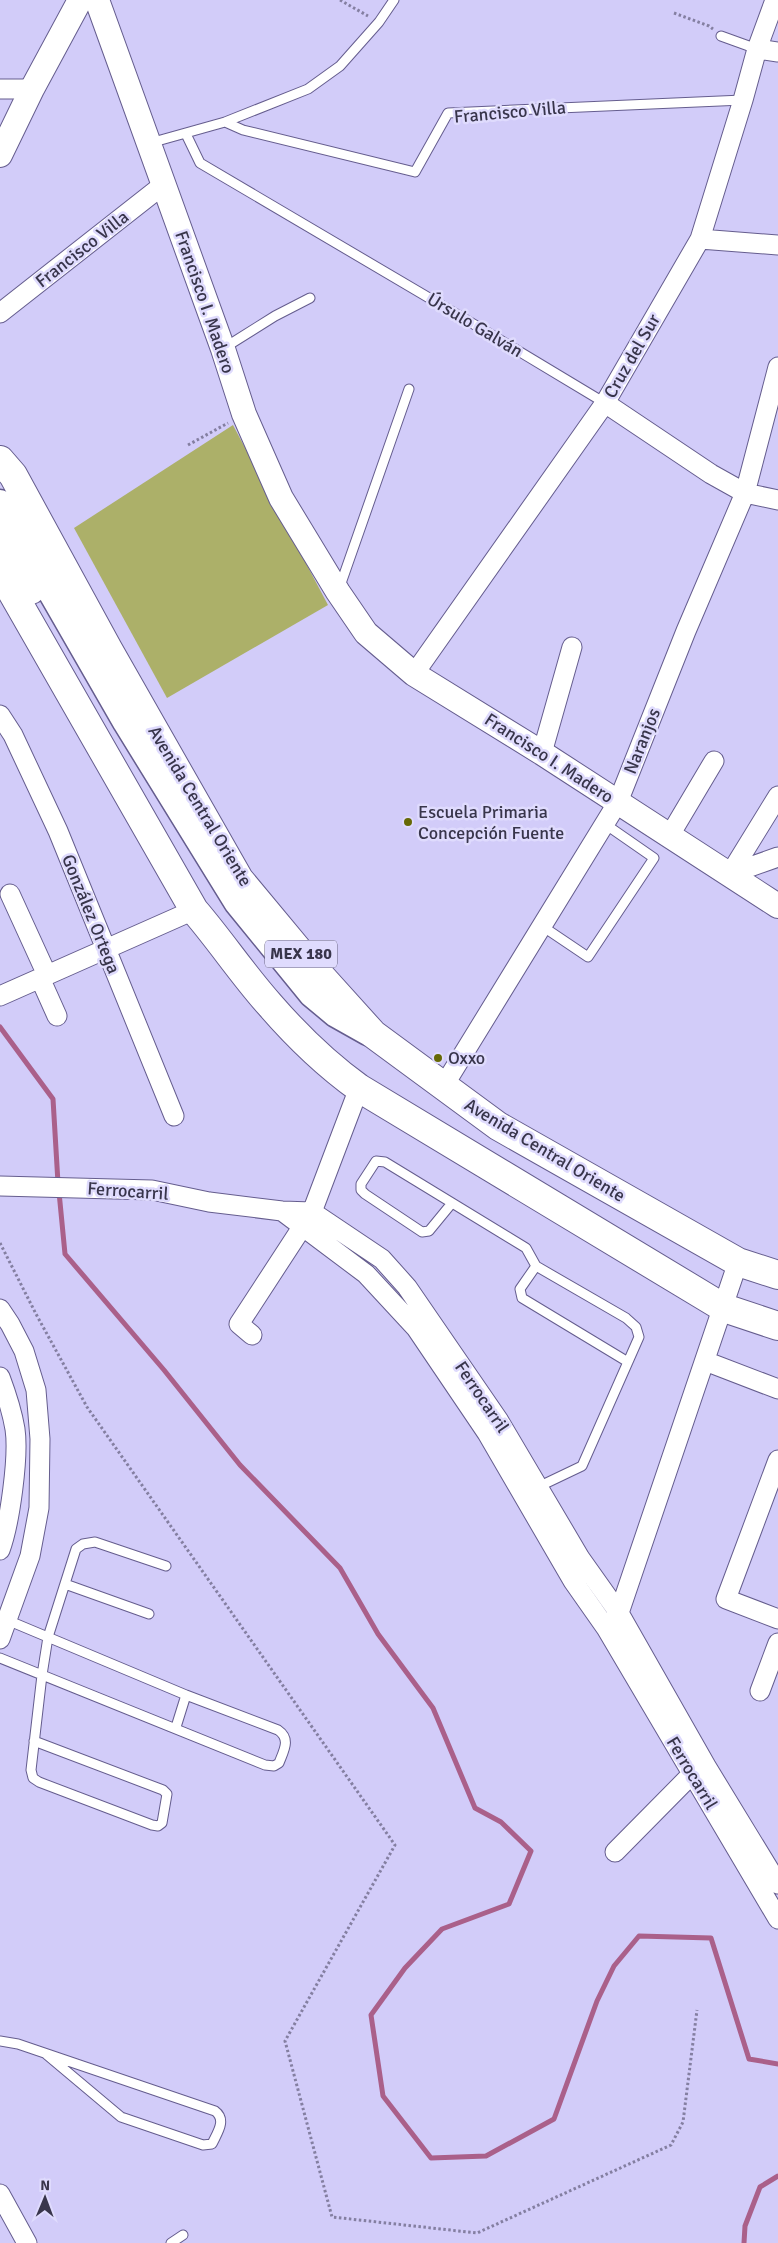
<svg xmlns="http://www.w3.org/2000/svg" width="778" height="2243" font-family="Signika,sans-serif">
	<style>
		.green { fill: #acb069 }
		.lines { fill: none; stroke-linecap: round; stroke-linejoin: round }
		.stream { stroke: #aa608a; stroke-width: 5 }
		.service-casing { stroke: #655d8e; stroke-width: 11 }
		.minor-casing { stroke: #655d8e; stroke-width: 21 }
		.tertiary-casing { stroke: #655d8e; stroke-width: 26 }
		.secondary-casing { stroke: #655d8e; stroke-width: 29 }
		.primary-casing { stroke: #655d8e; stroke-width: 30 }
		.path { stroke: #847fa1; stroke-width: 3; stroke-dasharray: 2.5 2.5; stroke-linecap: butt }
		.service { stroke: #fff; stroke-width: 9 }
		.minor { stroke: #fff; stroke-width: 19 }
		.tertiary { stroke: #fff; stroke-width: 24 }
		.secondary { stroke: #fff; stroke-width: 26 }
		.primary { stroke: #fff; stroke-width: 28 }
		.poi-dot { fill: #666806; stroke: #dfdbfd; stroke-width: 2 }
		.labels { text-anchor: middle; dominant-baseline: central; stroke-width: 5; stroke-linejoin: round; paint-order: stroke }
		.shield { fill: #dfdbfd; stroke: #6a6780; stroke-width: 1 }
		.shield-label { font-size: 16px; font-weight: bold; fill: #38354b }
		.street-label { font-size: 18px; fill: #38354b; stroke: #dfdbfd }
		.poi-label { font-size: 18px; fill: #38354b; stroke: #dfdbfd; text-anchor: start }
	</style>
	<rect width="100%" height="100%" fill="#d2ccf9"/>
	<!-- green -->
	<path class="green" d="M233,425L328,605L167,698L74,528Z"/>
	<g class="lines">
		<!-- stream -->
		<path class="stream" d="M0,1027L53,1099L58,1183
			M59,1192L65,1254L164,1370L240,1465L340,1568L378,1634L433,1708L475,1808L501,1822L531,1851L509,1904L442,1929L405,1968L371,2015L383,2096L431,2158L486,2156L554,2119L597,2001L614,1966L639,1936L711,1938L749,2059L778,2064
			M744,2243L745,2226L760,2187L778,2176"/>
		<!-- service casing -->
		<g class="service-casing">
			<path id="service" d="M721,36L757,49
				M225,122L243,130L415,172L448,113L743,100
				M186,134L200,163L492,335L605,403
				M150,143L225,122L308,89L340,66L379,22L394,0
				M224,348L275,316L310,298
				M339,589L409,389
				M542,926L588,957L654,858L605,824
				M452,1203L429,1231L422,1232L365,1194L361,1190V1184L376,1161L385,1162L526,1248L536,1266
				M538,1487L582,1466L639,1337L636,1327L626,1318L536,1266L520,1289L522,1298L628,1362
				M65,1584L149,1614
				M0,1658L265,1765L274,1766L279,1763C284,1750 291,1739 278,1730L186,1695L7,1620
				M176,1727L186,1695
				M34,1741L163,1790L167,1794L162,1823L158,1826L152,1825L39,1782L33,1778L31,1770L42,1675L48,1637L76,1549L83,1544L95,1542L166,1566
				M0,2041L18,2044L215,2111C227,2120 217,2133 212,2144L203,2145L121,2117L46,2054
				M171,2243L183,2235"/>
		</g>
		<!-- minor casing -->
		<g class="minor-casing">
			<path id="minor" d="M757,49L778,52
				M0,89H32
				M700,239L778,245
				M0,313L163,185
				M605,403L711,474L745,493L778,500
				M414,674L605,403L700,239L743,100L757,49L775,0
				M0,715L13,735L58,831L174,1116
				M542,753L572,647
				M670,835L714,761
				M730,874L778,796
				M730,874L778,857
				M10,894L47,975
				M40,978L57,1016
				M0,996L194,910
				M443,1087L618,802L686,631L745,493L778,367
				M0,1186L152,1190L209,1202L282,1211L312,1212L382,1259L407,1287L499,1421L580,1558L619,1613L706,1766L778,1884
				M282,1211L366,1274L416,1328L487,1433L573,1581L606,1628L778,1919
				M0,1309L10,1324L24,1351L36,1390L40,1439L39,1508L30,1556L0,1639
				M252,1335L239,1324L312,1212L359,1088
				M705,1361L778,1389
				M0,1377C6,1393 12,1411 15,1429C19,1456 10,1523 0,1550
				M778,1460L726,1599L778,1619
				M614,1619L619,1613L738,1262
				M760,1691L778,1643
				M615,1852L692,1774
				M0,2194L27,2243"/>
		</g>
		<!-- tertiary casing -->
		<g class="tertiary-casing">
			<path id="tertiary" d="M97,0L223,349L244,414L281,498L338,592L366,633L414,674L542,753L778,906
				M0,155L32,89L80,0"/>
		</g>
		<!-- secondary casing -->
		<g class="secondary-casing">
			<path id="secondary" d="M0,503L126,722L237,902L312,994L336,1014L368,1032"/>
		</g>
		<!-- primary casing -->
		<g class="primary-casing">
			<path id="primary" d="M0,460L13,475L108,649L239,879L308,962L373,1034L498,1126L738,1262L778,1275
				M0,534L31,590
				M0,571L194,910C220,940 243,975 270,1005C296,1035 327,1065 359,1088L724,1308L778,1326"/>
		</g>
		<!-- path -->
		<path class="path" d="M340,0L368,16
			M674,13L709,26L713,29
			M188,445L228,423
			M0,1243L36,1314L87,1407L395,1845L285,2041L332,2217L477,2233L671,2145L683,2122L697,2010"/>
		<!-- service -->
		<use href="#service" class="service"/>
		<!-- minor -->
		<use href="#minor" class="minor"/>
		<!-- tertiary -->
		<use href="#tertiary" class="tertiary"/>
		<!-- secondary -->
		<use href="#secondary" class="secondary"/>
		<!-- primary -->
		<use href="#primary" class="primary"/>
	</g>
	<!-- markers -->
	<g class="poi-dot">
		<circle cx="408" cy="822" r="5"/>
		<circle cx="438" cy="1058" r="5"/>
	</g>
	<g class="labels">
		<!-- shield labels -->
		<rect class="shield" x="265" y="940.5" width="72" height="27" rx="4"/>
		<g class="shield-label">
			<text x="301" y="954">MEX 180</text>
		</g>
		<!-- street labels -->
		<g class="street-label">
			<text transform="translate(510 112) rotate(-5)">Francisco Villa</text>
			<text transform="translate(82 249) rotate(-38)">Francisco Villa</text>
			<text transform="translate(205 302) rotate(71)">Francisco I. Madero</text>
			<text transform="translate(475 325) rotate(31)">Úrsulo Galván</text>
			<text transform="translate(632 356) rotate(-60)">Cruz del Sur</text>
			<text transform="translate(642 741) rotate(-68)">Naranjos</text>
			<text transform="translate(549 758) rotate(33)">Francisco I. Madero</text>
			<text transform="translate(200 806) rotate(59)">Avenida Central Oriente</text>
			<text transform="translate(91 914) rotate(68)">González Ortega</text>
			<text transform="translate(545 1150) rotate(31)">Avenida Central Oriente</text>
			<text transform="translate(128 1191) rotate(4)">Ferrocarril</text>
			<text transform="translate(482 1397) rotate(56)">Ferrocarril</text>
			<text transform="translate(692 1773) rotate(59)">Ferrocarril</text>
		</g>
		<!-- poi labels -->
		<g class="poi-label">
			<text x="418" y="812">Escuela Primaria<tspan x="418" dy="21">Concepción Fuente</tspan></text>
			<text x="448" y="1058">Oxxo</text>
		</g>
	</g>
	<!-- north arrow -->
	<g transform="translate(45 2198) rotate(1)" stroke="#dfdbfd" stroke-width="4" paint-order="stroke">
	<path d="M0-4L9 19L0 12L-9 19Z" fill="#38354b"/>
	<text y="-8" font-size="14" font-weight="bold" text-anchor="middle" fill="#38354b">N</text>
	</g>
</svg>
